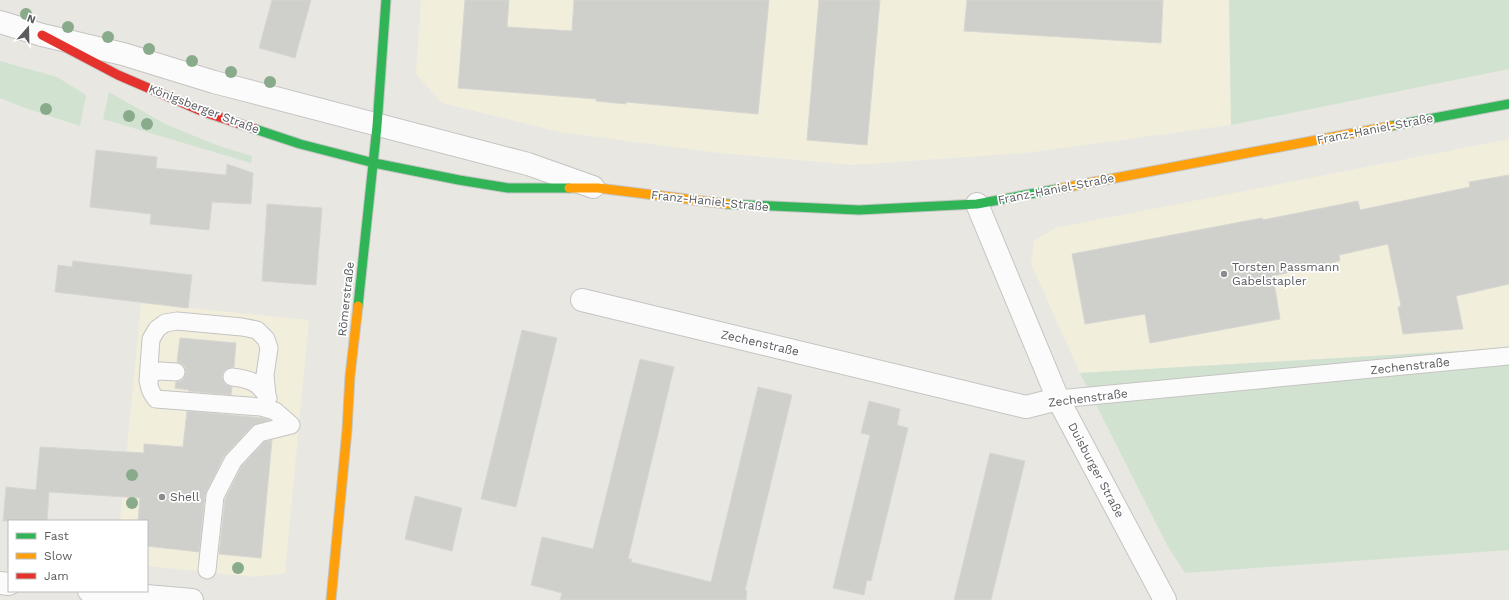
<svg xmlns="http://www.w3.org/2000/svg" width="1509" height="600" font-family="'Work Sans',sans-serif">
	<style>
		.commercial { fill: #f1eedc }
		.green { fill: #d1e3d0 }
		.building { fill: #cfcfcb; stroke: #d7d6d2 }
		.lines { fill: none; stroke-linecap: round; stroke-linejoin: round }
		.lane-casing { stroke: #c5c4c3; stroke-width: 19 }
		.street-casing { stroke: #c5c4c3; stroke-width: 24 }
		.fast-casing { stroke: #c5c6c5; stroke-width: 11 }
		.slow-casing { stroke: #c5c6c5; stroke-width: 11 }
		.jam-casing { stroke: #c5c6c5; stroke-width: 11 }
		.lane { stroke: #fcfbfb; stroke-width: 17 }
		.street { stroke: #fcfbfb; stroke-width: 22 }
		.fast { stroke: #30b455; stroke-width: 9 }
		.slow { stroke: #ff9f0a; stroke-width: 9 }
		.jam { stroke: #e5322d; stroke-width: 9 }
		.tree { fill: #8aab8b }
		.poi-dot { fill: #8b8c8d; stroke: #fff; stroke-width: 1.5 }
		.labels { text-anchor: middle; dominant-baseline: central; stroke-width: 3.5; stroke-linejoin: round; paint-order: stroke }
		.street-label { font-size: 12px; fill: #595b5f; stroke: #fff }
		.poi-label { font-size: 12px; fill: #595b5f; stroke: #fff; text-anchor: start }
	</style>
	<rect width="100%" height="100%" fill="#e8e7e2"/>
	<!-- commercial -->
	<path class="commercial" d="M421,0H1229L1231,125L1026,153L853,165L719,153L559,132L442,103L416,74Z
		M1509,139V348L1080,373L1031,264L1034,241L1055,228Z
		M141,303L309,320L285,573L255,577L147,566V521H120Z"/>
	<!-- green -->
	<path class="green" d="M1229,0H1509V69L1231,125Z
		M0,61L57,77L86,95L80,126L22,107L0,98Z
		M109,92L165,124L219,146L252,156L251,163L103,119Z
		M1509,348V550L1185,573L1168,547L1080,373Z"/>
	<!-- building -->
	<path class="building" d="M272,0H311L295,58L259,48Z
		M465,0H509L507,27L572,31L574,0H769L758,114L626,102V104L596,101V99L458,88Z
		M819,0H880L867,145L807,140Z
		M967,0H1163L1161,43L964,31Z
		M96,150L157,157L156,168L226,175L227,164L253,173L251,204L212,202L209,230L150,224L151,214L90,207Z
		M1509,175V284L1456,296L1463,329L1403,334L1398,307L1401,306L1388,244L1339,255L1340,261L1273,276L1280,319L1150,343L1145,314L1085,324L1072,254L1262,218L1263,220L1358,201L1360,210L1470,187L1469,182Z
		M267,204L322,208L316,285L262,281Z
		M73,261L192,275L188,308L55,292L58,265L72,267Z
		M522,330L557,338L516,507L481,499Z
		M180,338L236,343L234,367L229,368L224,371L222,376L223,381L226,385L232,387L231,395L188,391L189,390L175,388L176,382L181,381L184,378L186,373L185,367L182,364L177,362Z
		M640,359L674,367L628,559H632L631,562L711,582L758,387L792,395L745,590L747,591L746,600H560L562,593L531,585L542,537L593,549Z
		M869,401L900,409L897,425L908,428L871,581L867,580L864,595L833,588L870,435L861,433Z
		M187,411L263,418L270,420L252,426L224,456L205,495L199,552L147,546V521H138L140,498L49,492L47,521H3L6,487L36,490L40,447L144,453V444L183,447Z
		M272,440L261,558L219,554L225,499L241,467L264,442Z
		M990,453L1025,461L991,600H954Z
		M415,496L462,508L452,551L405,539Z"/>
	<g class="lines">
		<!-- lane casing -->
		<g class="lane-casing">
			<path id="lane" d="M176,372L160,371L151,373C147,384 149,390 156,399L261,407L275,411L291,425
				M232,377C250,379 259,382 268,398
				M148,381L151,339L157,329L165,323L177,321L242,327L257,330L266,339L269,348L265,375L267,395
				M1058,399L1509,356
				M207,570L215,496L233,461L259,433L291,425"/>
		</g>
		<!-- street casing -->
		<g class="street-casing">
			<path id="street" d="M0,22L42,35L123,54L214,82L528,164L593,187
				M977,204L1058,399L1165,600
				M582,300L1026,407L1058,399
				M0,583L9,584
				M89,591L192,600"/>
		</g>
		<!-- fast casing -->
		<g class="fast-casing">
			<path id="fast" d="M1391,126L1509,104
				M255,129L300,144L374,163L459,180L508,188H569
				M727,204L859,210L977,204L1057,189
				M358,306L377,126L386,0"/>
		</g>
		<!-- slow casing -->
		<g class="slow-casing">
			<path id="slow" d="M569,188H598L727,204
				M1057,189L1391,126
				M331,600L347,430L350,376L358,306"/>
		</g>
		<!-- jam casing -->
		<g class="jam-casing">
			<path id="jam" d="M42,35L118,75L204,112L255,129"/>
		</g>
		<!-- lane -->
		<use href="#lane" class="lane"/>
		<!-- street -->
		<use href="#street" class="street"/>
		<!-- fast -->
		<use href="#fast" class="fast"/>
		<!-- slow -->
		<use href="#slow" class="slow"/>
		<!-- jam -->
		<use href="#jam" class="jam"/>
	</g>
	<!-- trees -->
	<g class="tree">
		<circle cx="26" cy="14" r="6"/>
		<circle cx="68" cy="27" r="6"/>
		<circle cx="108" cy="37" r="6"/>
		<circle cx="149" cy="49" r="6"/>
		<circle cx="192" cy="61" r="6"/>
		<circle cx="231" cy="72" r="6"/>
		<circle cx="270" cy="82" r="6"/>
		<circle cx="46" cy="109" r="6"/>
		<circle cx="129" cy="116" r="6"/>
		<circle cx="147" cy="124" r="6"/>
		<circle cx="132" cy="475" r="6"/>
		<circle cx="132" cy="503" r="6"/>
		<circle cx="238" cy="568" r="6"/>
	</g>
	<!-- markers -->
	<g class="poi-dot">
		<circle cx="1224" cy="274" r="4"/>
		<circle cx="162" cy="497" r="4"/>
	</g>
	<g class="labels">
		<!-- street labels -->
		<g class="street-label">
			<text transform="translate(204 109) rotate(21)">Königsberger Straße</text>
			<text transform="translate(1375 129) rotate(-11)">Franz-Haniel-Straße</text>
			<text transform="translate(1056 189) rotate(-11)">Franz-Haniel-Straße</text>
			<text transform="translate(710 201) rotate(6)">Franz-Haniel-Straße</text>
			<text transform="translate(346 299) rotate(-84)">Römerstraße</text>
			<text transform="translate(760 343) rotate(13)">Zechenstraße</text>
			<text transform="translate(1410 366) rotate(-6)">Zechenstraße</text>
			<text transform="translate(1088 398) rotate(-7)">Zechenstraße</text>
			<text transform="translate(1096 470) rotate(62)">Duisburger Straße</text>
		</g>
		<!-- poi labels -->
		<g class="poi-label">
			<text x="1232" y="267">Torsten Passmann<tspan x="1232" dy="14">Gabelstapler</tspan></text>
			<text x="170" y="497">Shell</text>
		</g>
	</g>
	<!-- legend -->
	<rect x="8" y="520" width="140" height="72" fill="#ffffff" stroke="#bdbdbf"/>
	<rect x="16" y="533" width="20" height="6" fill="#30b455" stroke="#bdbdbf"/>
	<text x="44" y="540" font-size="12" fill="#595b5f">Fast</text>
	<rect x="16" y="553" width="20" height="6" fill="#ff9f0a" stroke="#bdbdbf"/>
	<text x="44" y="560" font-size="12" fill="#595b5f">Slow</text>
	<rect x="16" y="573" width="20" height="6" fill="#e5322d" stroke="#bdbdbf"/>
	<text x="44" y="580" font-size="12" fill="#595b5f">Jam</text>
	<!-- north arrow -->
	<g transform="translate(28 28) rotate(20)" stroke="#ffffff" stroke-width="3" paint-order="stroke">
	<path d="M0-3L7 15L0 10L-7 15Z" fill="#595b5f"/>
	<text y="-6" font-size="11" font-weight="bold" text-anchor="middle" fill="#595b5f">N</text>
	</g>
</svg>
